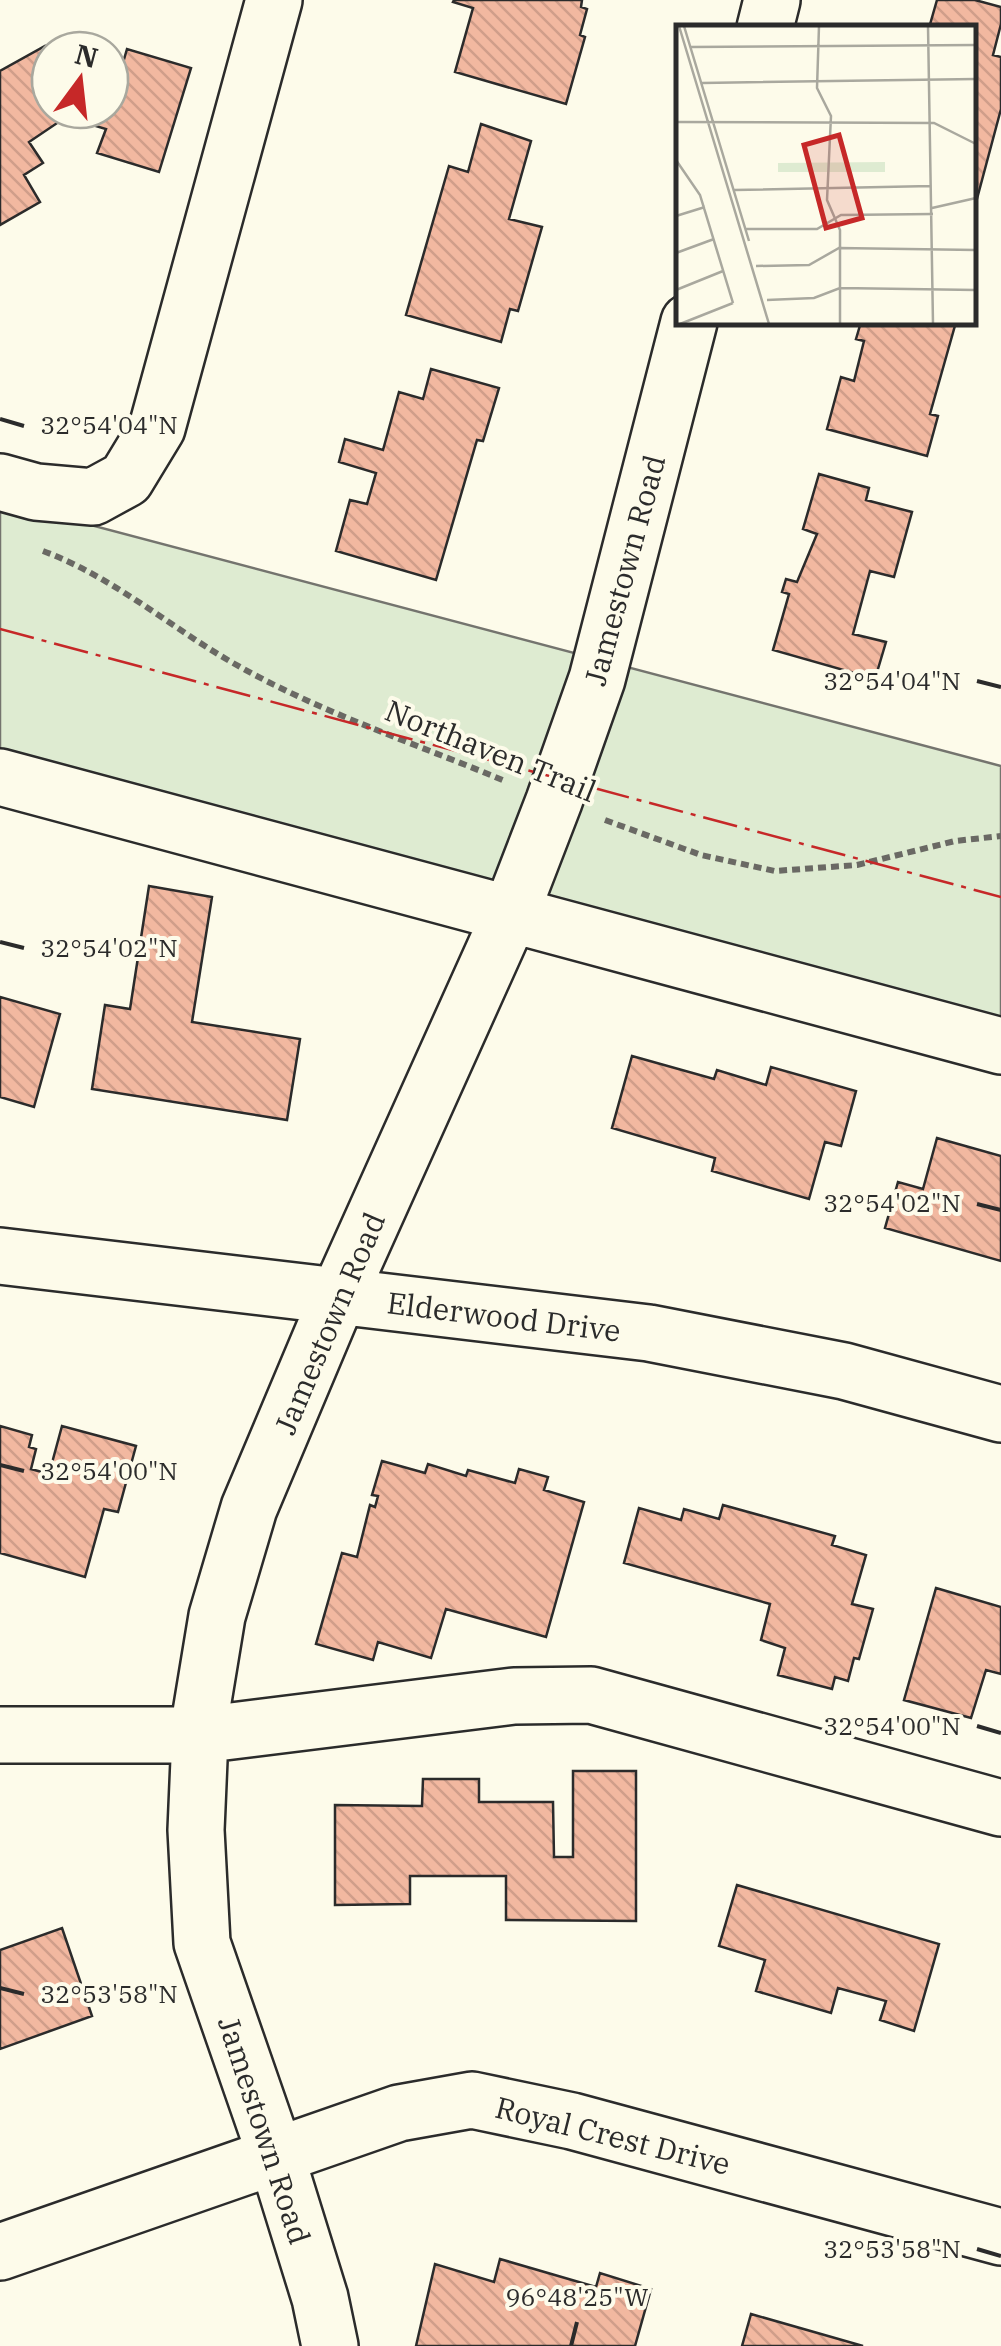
<svg xmlns="http://www.w3.org/2000/svg" width="1001" height="2346" font-family="'IBM Plex Serif',serif">
	<style>
		.grass { fill: #deebd1; stroke: #74746e; stroke-width: 2.5 }
		.building { fill: url(#building-back-hatch); stroke: #2b2b2b; stroke-width: 2.5 }
		.lines { fill: none; stroke-linecap: round; stroke-linejoin: round }
		.minor-casing { stroke: #2b2b2b; stroke-width: 60 }
		.path { stroke: #6a6964; stroke-width: 6; stroke-dasharray: 8 5; stroke-linecap: butt }
		.minor { stroke: #fdfbea; stroke-width: 55 }
		.power { stroke: #c62828; stroke-width: 2.5; stroke-dasharray: 35 8 5 8; stroke-linecap: butt }
		.ticks { fill: none; stroke: #2b2b2b; stroke-width: 4 }
		.labels { text-anchor: middle; dominant-baseline: central; stroke-width: 8; stroke-linejoin: round; paint-order: stroke }
		.street-label { font-size: 30px; fill: #2b2b2b; stroke: #fdfbea }
		.inset-road { fill: none; stroke: #a9a89e; stroke-width: 2.5 }
		.view { fill: #c62828; fill-opacity: 0.15; stroke: #c62828; stroke-width: 5 }
		.inset-edge { fill: none; stroke: #2b2b2b; stroke-width: 5 }
		.ticks-label { font-size: 25px; text-anchor: middle; fill: #2b2b2b; stroke: #fdfbea; stroke-width: 8; stroke-linejoin: round; paint-order: stroke }
	</style>
	<defs>
		<pattern id="building-back-hatch" width="6" height="6" patternUnits="userSpaceOnUse" patternTransform="scale(2.5)"><rect width="6" height="6" fill="#f2b8a0"/><path d="M-1 5l2 2M0 0l6 6M5-1l2 2" fill="none" stroke="#d09e8a"/></pattern>
	</defs>
	<rect width="100%" height="100%" fill="#fdfbea"/>
	<!-- grass -->
	<path class="grass" d="M0,501L1001,766V1033L0,767Z"/>
	<!-- building -->
	<path class="building" d="M454,0H582L581,7L587,9L580,35L585,37L566,104L455,72L473,8L453,2Z
		M937,0H975L1001,7V24L993,55L1001,57V109L974,210V28H929Z
		M45,46L50,54V110H110V78L118,80L127,49L191,68L159,172L97,153L106,129L66,117L29,142L43,163L24,175L40,202L0,225V71Z
		M481,124L531,141L509,219L542,227L518,311L510,309L501,342L406,315L449,166L468,172Z
		M861,322H956L930,414L938,416L927,456L827,429L841,377L854,381L864,341L856,339Z
		M431,369L499,388L483,441L477,440L436,580L336,551L350,500L367,504L376,473L339,462L345,439L383,450L399,392L423,399Z
		M819,474L869,488L866,500L912,512L894,577L870,571L853,634L886,642L875,679L773,650L789,594L782,592L786,579L797,582L817,534L803,529Z
		M149,886L212,897L192,1022L300,1039L287,1120L92,1089L105,1005L130,1009Z
		M0,997L60,1014L34,1107L0,1097Z
		M632,1056L714,1079L717,1070L766,1085L771,1067L856,1091L841,1146L825,1142L809,1199L712,1171L715,1158L612,1128Z
		M937,1138L1001,1156V1261L885,1228L898,1182L923,1189Z
		M0,1426L32,1435L29,1447L36,1449L31,1469L49,1474L62,1426L136,1446L118,1512L104,1509L85,1577L0,1553Z
		M382,1461L425,1473L428,1464L466,1476L468,1470L515,1483L519,1469L548,1477L544,1490L584,1502L546,1637L446,1609L431,1658L378,1642L373,1660L316,1644L342,1553L357,1557L370,1505L375,1507L378,1496L372,1495Z
		M723,1505L835,1536L832,1545L866,1555L852,1604L873,1609L859,1659L854,1658L848,1681L835,1677L832,1689L778,1675L785,1648L761,1640L770,1604L624,1563L639,1508L681,1520L684,1509L719,1519Z
		M936,1588L1001,1607V1674L986,1670L971,1718L904,1700Z
		M573,1771H636V1921L506,1920V1876H410V1904L335,1905V1805L422,1806L423,1779H479V1802H553L554,1857H573Z
		M737,1885L939,1944L914,2031L880,2020L886,2001L838,1988L831,2013L756,1991L765,1960L719,1946Z
		M62,1928L92,2016L0,2049V1950Z
		M500,2259L596,2287L600,2273L651,2289L635,2346H416L435,2264L494,2282Z
		M751,2314L863,2346H742Z"/>
	<g class="lines">
		<!-- minor casing -->
		<g class="minor-casing">
			<path id="minor" d="M765,28L772,0
				M0,482L36,492L93,497L126,479L157,428L274,0
				M0,777L1001,1046
				M0,1256L649,1333L844,1371L1001,1414
				M0,1735H200L514,1696L591,1695L1001,1808
				M0,2252L399,2113L472,2100L572,2121L1001,2237
				M330,2346L320,2298L276,2156L202,1943L196,1830L201,1713L217,1616L249,1508L338,1297L510,915L554,801L597,679L689,322"/>
		</g>
		<!-- path -->
		<path class="path" d="M43,551C113,577 170,627 233,663C319,712 414,743 505,781
			M605,820L701,855L775,871L857,865L955,841L1001,836"/>
		<!-- minor -->
		<use href="#minor" class="minor"/>
		<!-- power -->
		<path class="power" d="M0,629L1001,897"/>
	</g>
	<!-- ticks -->
	<path class="ticks" d="M0,419L24,426M977,681L1001,687M0,942L24,948M977,1204L1001,1210M0,1465L24,1471M977,1726L1001,1733M0,1988L24,1994M977,2249L1001,2256M571,2346L577,2322"/>
	<g class="labels">
		<!-- street labels -->
		<g class="street-label">
			<text transform="translate(624 570) rotate(-75)">Jamestown Road</text>
			<text transform="translate(491 750) rotate(22)">Northaven Trail</text>
			<text transform="translate(504 1316) rotate(7)">Elderwood Drive</text>
			<text transform="translate(329 1323) rotate(-67)">Jamestown Road</text>
			<text transform="translate(265 2130) rotate(72)">Jamestown Road</text>
			<text transform="translate(613 2135) rotate(14)">Royal Crest Drive</text>
		</g>
	</g>
	<!-- overview -->
	<g transform="translate(676 25)">
		<rect width="300" height="300" fill="#fdfbea"/>
		<path d="M209,137V147H102V138Z" fill="#deebd1"/>
		<path class="inset-road" d="M3,1L93,299M8,1L73,216M143,1L141,63L155,91L151,175L164,205V299M252,1L257,299M15,22L300,20M26,58L300,54M0,97L258,98L300,119M0,135L24,170L57,278M58,165L255,161M256,183L300,173M0,191L29,182M70,204H141L165,190L257,189M0,228L38,214M80,241L133,240L163,223L300,225M0,265L47,246M91,275L138,273L164,263L300,265M4,299L57,278"/>
		<path class="view" d="M163,110L186,193L150,203L128,120Z"/>
		<rect width="300" height="300" class="inset-edge"/>
	</g>
	<g class="ticks-label">
		<text x="109" y="434">32°54'04"N</text>
		<text x="892" y="690">32°54'04"N</text>
		<text x="109" y="957">32°54'02"N</text>
		<text x="892" y="1212">32°54'02"N</text>
		<text x="109" y="1480">32°54'00"N</text>
		<text x="892" y="1735">32°54'00"N</text>
		<text x="109" y="2003">32°53'58"N</text>
		<text x="892" y="2258">32°53'58"N</text>
		<text x="577" y="2306">96°48'25"W</text>
	</g>
	<!-- north arrow -->
	<g transform="translate(80 80) rotate(15)"><circle r="48" fill="#fdfbea" stroke="#a9a89e" stroke-width="2.5"/>
	<path d="M0-8L18 38L0 25L-18 38Z" fill="#c62828"/>
	<text y="-15" font-size="28" font-weight="bold" text-anchor="middle" fill="#2b2b2b">N</text>
	</g>
</svg>
